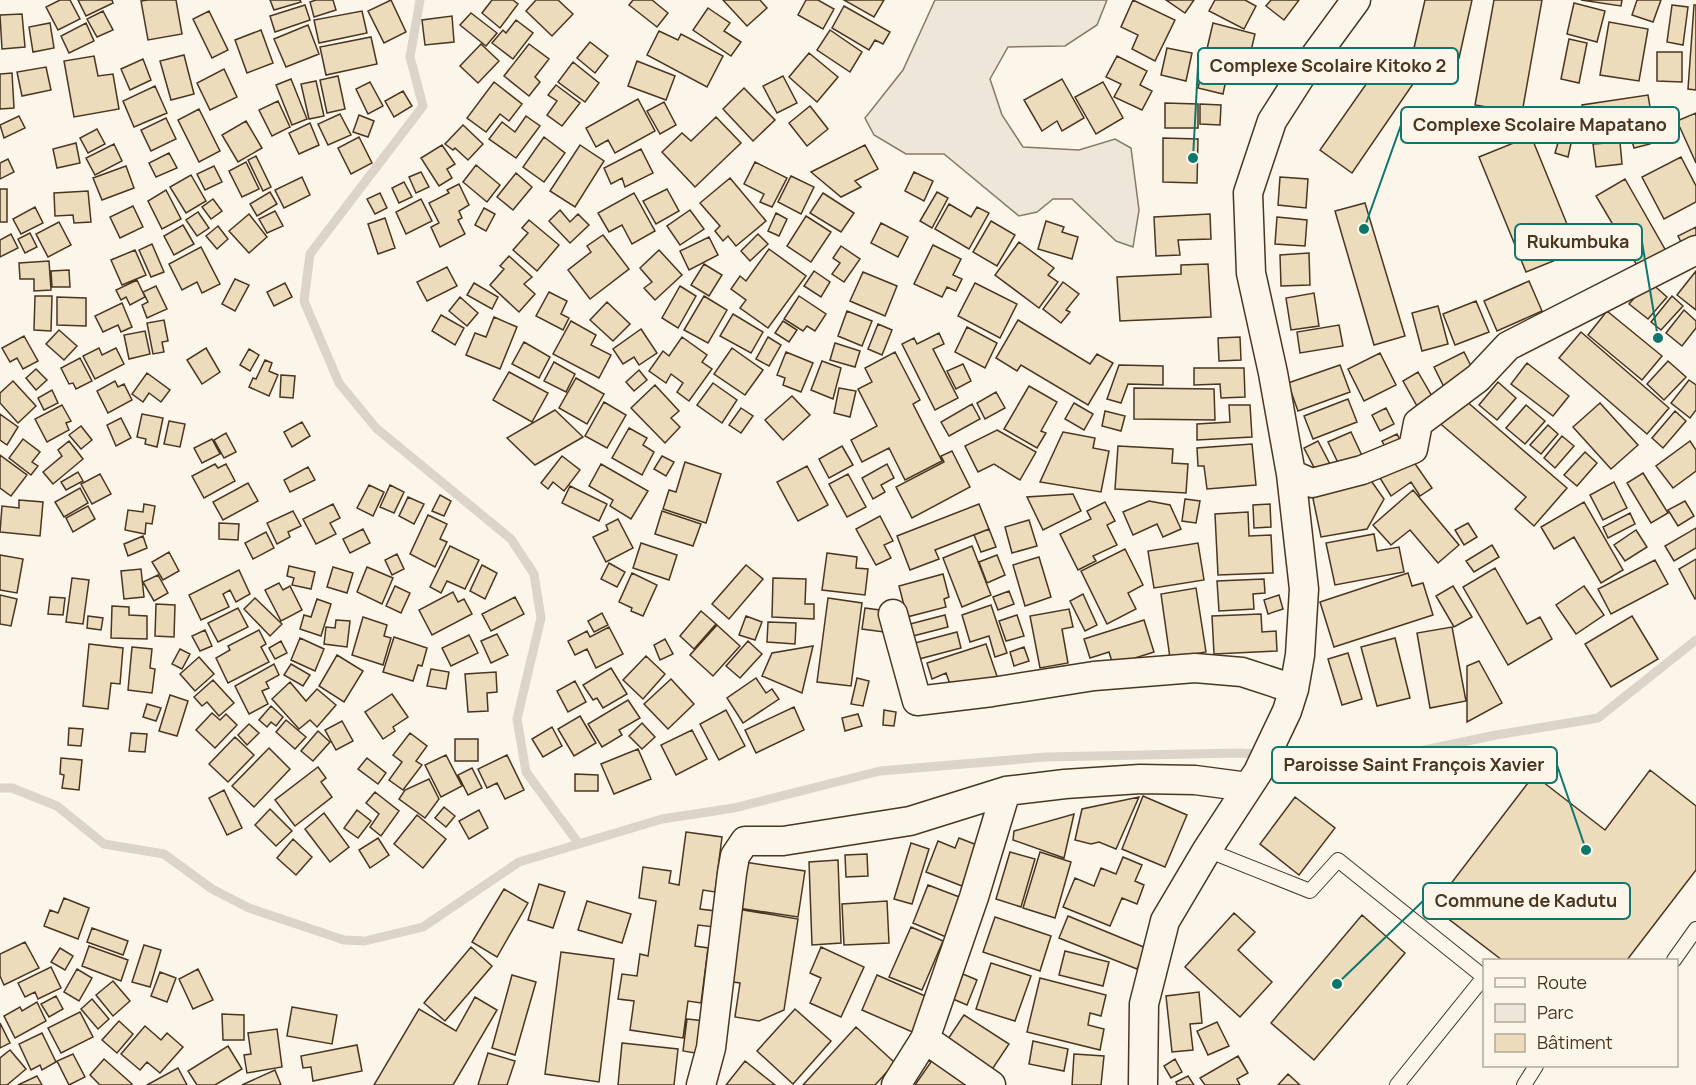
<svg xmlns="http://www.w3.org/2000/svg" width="1696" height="1085" font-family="Manrope,sans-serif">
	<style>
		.green { fill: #ede6d9; stroke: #887966; stroke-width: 1.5 }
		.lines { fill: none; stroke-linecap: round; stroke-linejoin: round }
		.stream { stroke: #dcd4c6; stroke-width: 9 }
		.building { fill: #ecdcbc; stroke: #4a3520; stroke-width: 1.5 }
		.service-casing { stroke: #4a3520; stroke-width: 16 }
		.minor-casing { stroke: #4a3520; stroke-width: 31 }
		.service { stroke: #fbf6e9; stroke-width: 14 }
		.minor { stroke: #fbf6e9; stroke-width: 28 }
		.leader { fill: none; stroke: #0f766e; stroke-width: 2 }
		.callout-dot { fill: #0f766e; stroke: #fbf6e9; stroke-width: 2 }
		.callout { fill: #fbf6e9; stroke: #0f766e; stroke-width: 2 }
		.callout-label { font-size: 18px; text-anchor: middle; font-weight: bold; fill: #4a3520 }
	</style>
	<rect width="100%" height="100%" fill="#fbf6e9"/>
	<!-- green -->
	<path class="green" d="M935,0H1107L1097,25L1065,46L1008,47L990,79L1002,115L1023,147L1079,150L1115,139L1131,148L1139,210L1133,247L1116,241L1072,199H1053L1037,212L1019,216L944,154H906L874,135L865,118L903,70Z"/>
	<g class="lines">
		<!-- stream -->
		<path class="stream" d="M420,0L410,57L423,106L310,254L304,301L339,383L376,428L511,539L534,574L541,618L517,719L526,772L579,844
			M0,788H12L57,806L104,844L164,854L212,889L249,908L344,940L365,941L423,927L519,862L662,819L734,808L880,771L1046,757L1239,753L1344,758L1396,756L1496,735L1598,718L1696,640"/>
	</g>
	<!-- building -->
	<path class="building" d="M60,0H70L80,19L58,30L46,7Z
		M78,0H112L113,3L86,16Z
		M148,0H176L182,34L148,40L141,1Z
		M270,0H300L301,2L274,10Z
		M316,0H333L336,10L314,17L310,2Z
		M391,0L406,32L384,43L368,11Z
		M492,0H513L518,4L500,28L482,13Z
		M536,0H558L573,14L552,36L526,11Z
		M633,0H652L668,13L657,27L629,5Z
		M723,0H760L767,8L747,26Z
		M806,0H818L834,9L823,29L798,15Z
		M844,0H884L874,17Z
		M1133,0L1175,20L1155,61L1132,49L1138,35L1121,27Z
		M1166,0H1194L1185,13Z
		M1215,0H1245L1256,6L1244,29L1209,11Z
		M1271,0H1299L1284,20L1266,6Z
		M1425,0H1472L1459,58L1414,48Z
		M1494,0H1542L1522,113L1475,105Z
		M1581,0H1622L1621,6Z
		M1637,0H1661L1653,22L1632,15Z
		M1574,3L1605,11L1597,42L1567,34Z
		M305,5L310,20L275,32L270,16Z
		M1672,5L1688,7L1683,45L1667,42Z
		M1694,5H1696V90L1688,89Z
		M844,6L890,32L883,44L875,40L869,50L832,28Z
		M708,8L730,23L724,31L741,42L731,56L693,30Z
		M103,11L113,30L97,37L87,19Z
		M209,11L228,50L212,58L193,19Z
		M362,11L367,33L319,43L314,20Z
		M471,13L497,33L486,46L460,25Z
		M22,14L25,47L2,49L0,15Z
		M452,16L454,42L425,45L422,20Z
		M516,20L533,33L513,59L492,43L503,30L506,33Z
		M1609,22L1648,29L1639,81L1600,75Z
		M50,23L54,48L33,52L29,27Z
		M86,23L94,41L69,53L61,36Z
		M1213,23L1255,34L1243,84L1226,80L1223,94L1198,88Z
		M308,25L319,54L286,67L274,39Z
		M261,30L273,63L247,73L235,40Z
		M830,30L862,52L850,72L817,50Z
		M659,31L678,40L681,34L723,56L707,87L647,55Z
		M371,37L377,64L326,75L320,47Z
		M1569,39L1587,43L1579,83L1561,79Z
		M590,42L608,56L595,73L577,58Z
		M481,44L499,61L478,83L460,66Z
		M529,44L549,59L535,77L540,82L529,96L504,76Z
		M1167,48L1192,53L1186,81L1161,75Z
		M1657,52H1682V82L1657,81Z
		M809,53L838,77L817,102L789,77Z
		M184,55L194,94L171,100L160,61Z
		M94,56L98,76L113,74L119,109L74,117L64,61Z
		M1117,56L1147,71L1140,85L1152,91L1142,110L1114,97L1121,84L1106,77Z
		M143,59L151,80L130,90L121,69Z
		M1383,60L1415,81L1352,173L1320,150Z
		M637,61L675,76L666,100L628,86Z
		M573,62L599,83L585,102L558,82Z
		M46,67L51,90L22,96L17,72Z
		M224,69L237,97L210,110L197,83Z
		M12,73L14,108L0,109V74Z
		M338,76L345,109L327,113L320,80Z
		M783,76L797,103L777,113L763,86Z
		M291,79L307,119L292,125L276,85Z
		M1062,79L1084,118L1062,131L1057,121L1042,131L1024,100Z
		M316,81L324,116L309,119L301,84Z
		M370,82L383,106L368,114L356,89Z
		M494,82L522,104L509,121L500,114L486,132L467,118Z
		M1103,82L1123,118L1096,134L1075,97Z
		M556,85L580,103L562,126L547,115L557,101L548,95Z
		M155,86L167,113L134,127L123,101Z
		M744,88L775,120L753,141L723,109Z
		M403,91L412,106L394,117L385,101Z
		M1648,95L1653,125L1587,135L1582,105Z
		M638,99L655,131L615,153L608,140L596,147L586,128Z
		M278,101L290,127L272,136L259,110Z
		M664,102L676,125L660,134L647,111Z
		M1165,103L1198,104V128H1165Z
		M1200,104L1221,105L1220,125L1200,124Z
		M810,106L828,129L807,146L789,123Z
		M199,109L220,151L199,162L178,120Z
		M1696,113V163L1677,121Z
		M340,114L351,135L328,145L318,124Z
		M359,115L374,121L368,137L353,132Z
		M19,116L25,128L4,138L0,125Z
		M526,116L540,126L516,158L489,139L502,122L515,132Z
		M716,117L741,143L695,187L662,152L682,133L691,141Z
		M166,118L176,139L151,151L141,130Z
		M246,121L262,148L238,162L222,135Z
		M310,123L319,145L299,154L289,133Z
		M463,125L483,144L468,160L455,148L453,150L445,144Z
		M97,129L105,144L88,153L80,138Z
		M1648,133L1650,144L1634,148L1631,137Z
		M1531,136L1578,251L1526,272L1479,157Z
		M1560,136L1572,139L1568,157L1555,153Z
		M359,137L372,163L351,174L338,148Z
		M544,137L565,153L544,182L523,167Z
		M1163,138L1198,139L1197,183L1163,182Z
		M1620,142L1622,164L1596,167L1593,144Z
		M76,143L80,163L57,168L53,149Z
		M114,144L122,161L95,175L86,158Z
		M442,145L455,164L447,169L452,178L439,186L421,158Z
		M580,145L604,161L575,207L550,191Z
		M865,145L878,169L855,181L861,187L841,197L811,172Z
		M641,149L653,173L625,187L622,178L611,184L604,168Z
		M169,153L177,168L156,177L149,163Z
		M256,156L271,187L263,191L248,160Z
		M1681,157L1696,186V202L1664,219L1642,177Z
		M8,159L14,172L0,179V163Z
		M246,162L259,189L242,197L229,171Z
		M755,162L787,178L772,207L760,202L764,194L744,184Z
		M476,165L500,185L487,202L463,182Z
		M126,166L134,188L102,200L93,178Z
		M214,166L222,182L205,190L197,174Z
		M421,172L429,187L416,193L409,177Z
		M914,172L933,181L924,201L905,191Z
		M516,173L532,187L513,210L497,197Z
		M191,175L206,201L186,213L170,187Z
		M791,176L814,187L801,214L778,202Z
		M302,177L310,195L284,208L275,190Z
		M1280,177L1308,179L1306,208L1278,205Z
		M730,178L766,221L736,246L728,236L723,241L715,231L720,226L700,203Z
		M1625,179L1666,251L1638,267L1596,196Z
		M404,182L412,197L399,203L392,188Z
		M459,184L469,205L459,211L462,218L458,220L465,234L440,247L431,227L439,223L429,203L449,193L447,190Z
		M0,189H7V222H0Z
		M667,189L679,211L656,224L643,201Z
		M166,190L181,219L162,229L148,201Z
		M88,191L91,222L74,223L73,215L55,216L54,193Z
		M270,192L277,204L257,216L250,204Z
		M937,192L948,198L932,228L920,221Z
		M380,193L387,208L375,214L367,199Z
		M634,193L655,231L632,244L622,225L609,232L598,213Z
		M823,193L854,213L841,232L810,213Z
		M213,199L222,211L211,219L202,207Z
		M421,199L432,221L406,234L396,212Z
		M1365,203L1405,336L1374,345L1335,211Z
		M949,204L971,217L977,207L989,213L969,249L935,229Z
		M133,206L143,227L120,238L110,217Z
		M35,207L43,223L21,234L13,219Z
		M484,208L495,214L486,231L475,225Z
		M560,210L570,222L578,214L589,225L570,243L549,221Z
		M690,210L704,229L680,245L667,226Z
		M275,211L283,226L267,233L259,219Z
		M198,212L209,228L197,236L186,220Z
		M776,213L787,219L779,236L768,231Z
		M249,214L267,237L249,253L229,231Z
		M1210,214L1211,239L1178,240L1180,255L1156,256L1154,217Z
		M806,216L831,232L811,262L787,246Z
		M1277,217L1307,220L1305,246L1275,244Z
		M385,218L395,248L378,254L368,224Z
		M529,220L559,245L537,271L513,250L528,233L522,228Z
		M991,221L1015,235L997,266L973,252Z
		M1046,221L1064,227L1062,232L1078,237L1072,259L1038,249Z
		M59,222L71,245L48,257L36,234Z
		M881,223L908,237L898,257L871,243Z
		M183,225L194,244L174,255L164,236Z
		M218,226L228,239L217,249L206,236Z
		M1696,227V246L1686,252L1678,236Z
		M30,233L37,247L25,253L18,239Z
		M11,234L18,248L0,257V240Z
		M758,234L768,244L750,261L741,251Z
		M603,235L629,269L590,299L568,270L591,252L587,246Z
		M709,237L718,255L689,270L680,251Z
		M1019,242L1054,268L1048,275L1058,282L1039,308L995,275Z
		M152,244L164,272L151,277L139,250Z
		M933,245L961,259L953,275L962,279L956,291L947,287L942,297L914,284Z
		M841,246L860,259L844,282L832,274L840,263L833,258Z
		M201,247L220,284L202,293L197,282L182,290L169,264Z
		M769,249L806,276L768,328L740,308L746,300L731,289L740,276L746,281Z
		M135,250L146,275L122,285L111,260Z
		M659,250L682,275L655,300L644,288L652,282L640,268Z
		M1309,253L1310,285L1281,286L1280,255Z
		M509,256L532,277L524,284L535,294L519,312L490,285L504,269L500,266Z
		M49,261L51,290L34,291V279H20L19,263Z
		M704,264L722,275L709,296L691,285Z
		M1208,264L1211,317L1120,321L1117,277L1181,274V265Z
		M447,267L457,286L427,301L417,282Z
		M69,270L70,287H52L51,271Z
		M814,271L830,282L821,297L804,286Z
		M1696,271V310L1677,295Z
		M863,272L897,286L885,316L850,301Z
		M235,279L249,285L235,311L222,304Z
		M137,280L145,297L130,305L126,297L121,300L116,290Z
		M1529,281L1542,311L1497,331L1484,301Z
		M1649,281L1667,297L1648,319L1629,304Z
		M1063,282L1079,294L1066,310L1070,312L1061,323L1043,309Z
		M285,283L292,297L274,306L267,292Z
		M474,283L498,297L492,309L467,295Z
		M975,283L1017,304L1000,338L958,316Z
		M156,286L167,309L147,318L142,305L148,302L143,292Z
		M680,286L696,296L678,328L662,318Z
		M549,292L567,301L561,314L569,318L563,330L536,316Z
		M1314,293L1319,326L1291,330L1286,298Z
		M35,296H52L51,331L34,330Z
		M704,296L727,310L708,343L684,330Z
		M799,296L826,314L815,331L807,326L803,331L784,319Z
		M1672,296L1683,306L1661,330L1651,322Z
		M57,297L86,298V326L57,325Z
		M460,297L478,313L467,326L449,311Z
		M1476,301L1489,332L1455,345L1443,314Z
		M607,302L630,324L613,341L590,320Z
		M122,303L132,327L121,332L118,325L103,332L95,316Z
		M1438,306L1448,344L1422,351L1412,313Z
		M1684,310L1696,321V328L1682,346L1666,333Z
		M847,311L872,321L862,346L838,336Z
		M1607,311L1662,356L1642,380L1588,335Z
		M733,314L763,332L751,353L720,336Z
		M441,315L464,328L455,345L432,331Z
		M494,317L517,327L500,369L466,355L475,333L486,337Z
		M164,320L168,341L162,342L164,352L153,354L147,323Z
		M1018,320L1090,364L1097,354L1113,363L1088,405L1021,365L1017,371L996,358Z
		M571,321L596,335L591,345L611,355L599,378L553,354Z
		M783,321L797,330L789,342L775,333Z
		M878,324L892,330L882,355L868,349Z
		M1339,325L1343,346L1300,353L1297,332Z
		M967,327L997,343L985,368L955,352Z
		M641,329L657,353L639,365L634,357L623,364L613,349Z
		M59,330L77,346L64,360L46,344Z
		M145,331L150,354L129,359L124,335Z
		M1581,332L1669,408L1647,434L1559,358Z
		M939,333L944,344L933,349L958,398L935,410L902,344L914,338L917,344Z
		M24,336L38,361L23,369L17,358L10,362L2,348Z
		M682,337L707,355L702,362L712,369L689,401L677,392L683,383L671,374L666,383L649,371L663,351L669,356Z
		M768,337L781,345L769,366L756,359Z
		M1240,337L1241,360L1219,361L1218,338Z
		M524,342L550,357L539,378L512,364Z
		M835,343L860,351L855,367L830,360Z
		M99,348L102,355L116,348L124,364L95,379L83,356Z
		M206,348L220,372L202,384L187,360Z
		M732,348L763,370L745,395L714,374Z
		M249,349L259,355L250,371L240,365Z
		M786,352L813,363L801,392L783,385L785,378L777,375Z
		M895,352L920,400L913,404L942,461L905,480L889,448L862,462L851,440L877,426L858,389L872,382L865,368Z
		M1464,352L1474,372L1444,387L1434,367Z
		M1380,353L1396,385L1364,401L1348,369Z
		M80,358L92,381L76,389L73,383L69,384L61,368Z
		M265,360L272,363L269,371L278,375L269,396L249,387L253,378L256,379Z
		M822,361L841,368L833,399L811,390Z
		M1668,361L1686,377L1664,400L1647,384Z
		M554,362L575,374L566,392L544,381Z
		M1527,363L1569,396L1553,416L1511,384Z
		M963,364L971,381L956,389L947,371Z
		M1119,365L1163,366V385L1128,384L1121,403L1107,399Z
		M1340,365L1350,392L1298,411L1288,383Z
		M1194,368H1244L1245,397L1221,398L1220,384L1194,385Z
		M36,369L47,380L36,390L26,378Z
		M639,370L647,380L634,391L626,382Z
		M509,372L548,393L532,422L493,400Z
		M1418,372L1433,398L1417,406L1403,381Z
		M147,373L170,390L161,402L149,393L143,402L132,394Z
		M281,375L295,376L293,398L280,397Z
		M576,378L604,394L587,424L559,408Z
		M1689,380L1696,385V410L1690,418L1671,403Z
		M13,381L36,406L18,423L0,403V393Z
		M115,381L118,387L124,384L132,400L108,413L97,391Z
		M1498,382L1516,398L1497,420L1479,405Z
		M713,383L737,400L722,423L697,405Z
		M655,385L679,411L671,418L680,427L665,443L631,408Z
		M1029,386L1057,402L1041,431L1046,433L1037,448L1004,429Z
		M839,388L856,391L850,417L834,413Z
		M1134,388L1214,389L1215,420L1134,419Z
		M52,390L58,403L44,410L38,398Z
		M996,392L1005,408L985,419L977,403Z
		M1458,394L1567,488L1534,526L1515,509L1526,497L1436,420Z
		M792,396L810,415L783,440L765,420Z
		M1348,399L1357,422L1313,439L1304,416Z
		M604,402L626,415L607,448L585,436Z
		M1074,403L1093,414L1084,430L1065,419Z
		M1600,403L1638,445L1611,469L1573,427Z
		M972,404L980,419L949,436L941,422Z
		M62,405L71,421L66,423L69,430L47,442L35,419Z
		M1229,405H1250L1252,437L1197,440V424L1230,422Z
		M1526,405L1545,421L1525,444L1506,428Z
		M741,408L753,416L741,433L729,425Z
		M1386,408L1394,424L1380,431L1372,415Z
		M555,410L583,437L535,465L507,438Z
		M1105,411L1125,416L1121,431L1102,426Z
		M1675,411L1686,421L1663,448L1652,438Z
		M0,414L18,427L7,445L0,440Z
		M142,414L163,418L157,447L145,444L146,439L137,437Z
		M121,418L131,438L116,446L107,425Z
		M169,421L185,424L180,447L164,444Z
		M302,422L310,436L292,447L284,432Z
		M1548,425L1558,434L1541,454L1530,445Z
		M81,426L92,440L81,449L69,435Z
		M629,428L647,438L643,445L654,452L642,475L612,458Z
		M997,430L1036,452L1020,480L994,464L978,472L965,446Z
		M1063,432L1095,438L1093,448L1109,451L1101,492L1040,482Z
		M1351,432L1364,460L1342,471L1328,442Z
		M226,433L236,452L224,458L214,440Z
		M1397,434L1403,446L1389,454L1382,441Z
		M1562,436L1574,446L1555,468L1544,458Z
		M23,439L40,452L32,462L38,466L31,475L9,458Z
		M212,439L220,454L202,463L194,448Z
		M69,441L83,459L53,484L43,472L62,456L58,450Z
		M1318,441L1333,470L1319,477L1304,448Z
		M1690,441L1696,450V471L1673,488L1656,466Z
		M1252,444L1256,485L1207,489L1204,466H1198L1197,448Z
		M842,446L853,465L829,478L819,459Z
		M1118,446L1173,449L1172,463L1188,464L1186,493L1115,489Z
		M952,451L970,487L912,518L896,487L944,462L941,456Z
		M1585,452L1597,463L1577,486L1564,475Z
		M0,455L27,475L11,496L0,488Z
		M562,456L580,470L564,491L553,482L548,489L541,483Z
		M662,456L674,462L666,476L654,469Z
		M1411,458L1432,488L1420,496L1411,482L1391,496L1380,478Z
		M685,462L721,474L706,523L663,509L669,490L676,492Z
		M215,464L218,468L226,464L235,481L204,498L192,476Z
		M601,464L648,491L631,519L610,506L613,500L589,486Z
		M887,464L894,478L881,485L885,492L873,499L862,478Z
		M807,466L828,505L798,521L777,482Z
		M308,467L315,480L290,492L284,480Z
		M78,472L83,481L66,490L61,482Z
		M1643,473L1668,513L1651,523L1627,483Z
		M100,474L111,494L92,504L81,484Z
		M848,474L866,507L847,517L829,484Z
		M1367,475L1384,499L1367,529L1321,537L1311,489Z
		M1614,482L1627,508L1603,520L1590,495Z
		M248,483L258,501L223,520L213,502Z
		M369,485L384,492L373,516L357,508Z
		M390,485L404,492L394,513L380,507Z
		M570,486L607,504L599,521L562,503Z
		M80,488L88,503L64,517L55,502Z
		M1413,490L1459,545L1438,563L1410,530L1391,545L1373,525Z
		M1073,494L1081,511L1043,530L1027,497Z
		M440,495L451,501L444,516L432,511Z
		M408,497L424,504L414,524L399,516Z
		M1185,499L1200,501L1196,523L1182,521Z
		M19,500L43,502L40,536L0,532L2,506L19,508Z
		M1149,501L1170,505L1181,529L1163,537L1157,524L1133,535L1123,512Z
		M1685,501L1694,516L1678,526L1668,510Z
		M1105,502L1115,521L1107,525L1117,545L1093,556L1096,561L1078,570L1060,534L1091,519L1087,511Z
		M1584,502L1623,570L1601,583L1574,537L1554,549L1541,527Z
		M144,504L155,506L152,524L146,523L145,534L125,530L128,510L143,512Z
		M333,504L340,518L330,523L336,534L316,544L303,519Z
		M979,504L989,529L935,550L939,559L910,570L897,536Z
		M1270,504L1271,527L1254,528L1253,505Z
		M88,506L95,519L73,532L66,518Z
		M293,511L301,526L288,532L290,537L277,544L267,523Z
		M662,511L701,524L693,546L655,534Z
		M1248,512L1249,536L1271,535L1273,573L1218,575L1215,514Z
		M1630,513L1635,524L1608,538L1603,527Z
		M428,515L447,524L440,539L447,542L435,567L410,554Z
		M880,516L893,541L884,545L891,558L876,565L856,529Z
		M618,519L633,548L606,562L593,537L608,530L606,525Z
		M1029,520L1037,546L1012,553L1005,527Z
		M219,523L239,524L238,540L219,539Z
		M1468,523L1477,537L1464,545L1455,530Z
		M1696,528V548L1674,561L1665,546Z
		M363,529L370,543L350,553L343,539Z
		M989,529L996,547L981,552L974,535Z
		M1636,530L1647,547L1625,561L1614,545Z
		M266,532L274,548L253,559L245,543Z
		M1374,534L1377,551L1399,547L1404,572L1335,585L1326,543Z
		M143,536L147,548L128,556L124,544Z
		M641,543L677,555L669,580L633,568Z
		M1198,543L1204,580L1154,588L1148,551Z
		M1492,545L1499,557L1474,572L1466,561Z
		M450,546L479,560L465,589L447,581L441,593L430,587Z
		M972,546L991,595L962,607L943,558Z
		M1125,549L1143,585L1128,593L1136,609L1107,624L1081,571Z
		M169,552L179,571L163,580L152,562Z
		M827,553L857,557L856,568L868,569L865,595L822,590Z
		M397,554L404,569L392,575L385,560Z
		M0,555L23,559L17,593L0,590Z
		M997,555L1005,575L987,583L979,562Z
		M1039,557L1051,597L1025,606L1013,565Z
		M1696,559V598L1695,599L1679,569Z
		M1655,560L1668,584L1611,614L1598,589Z
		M609,563L625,572L617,587L601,579Z
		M482,565L497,573L485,599L470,591Z
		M746,565L763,579L729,619L712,604Z
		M289,566L315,572L311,589L292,585L294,578L287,576Z
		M333,567L353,573L347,593L327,587Z
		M367,567L393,578L382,604L357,592Z
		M1495,568L1527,624L1540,617L1552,639L1508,665L1463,587Z
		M141,569L144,597L124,599L121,571Z
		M239,570L250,594L236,602L230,590L223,594L229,607L201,620L189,595Z
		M632,573L657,585L643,616L631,611L632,608L619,602Z
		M1408,573L1412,586L1423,583L1433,615L1334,647L1320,602Z
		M943,574L949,597L944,599L946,607L907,617L899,586Z
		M158,575L168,593L154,601L143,582Z
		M72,578L89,580L83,624L66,622Z
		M773,578L806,579L805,604H814V619L772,617Z
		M1264,579L1265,593L1253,594L1254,609L1219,611L1217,581Z
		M279,583L283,590L290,586L302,610L281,621L265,590Z
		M395,586L410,593L401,613L386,606Z
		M1453,586L1472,617L1454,627L1436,596Z
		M1584,586L1604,615L1576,634L1556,605Z
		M1196,588L1206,652L1170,658L1161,594Z
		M1009,591L1014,604L998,610L993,597Z
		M453,592L458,602L464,599L472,614L432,635L419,610Z
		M1083,594L1097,625L1085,631L1070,601Z
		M0,595L17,599L11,626L0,624Z
		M1279,595L1283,609L1268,614L1264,600Z
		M50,597L65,598L63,615L48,614Z
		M515,597L524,614L491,631L482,614Z
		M255,598L282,624L270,636L244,609Z
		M828,598L862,603L851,686L817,682Z
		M317,599L331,604L321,636L300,629L304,615L311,617Z
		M156,604L175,605L174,637L155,636Z
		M991,605L1007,653L995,657L989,636L970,642L962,615Z
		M112,606L129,607V615L147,616V639L111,638Z
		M238,608L248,627L218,642L208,623Z
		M865,608L887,611L884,632L862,629Z
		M1069,609L1073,627L1062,629L1068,663L1040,668L1030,616Z
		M701,611L716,624L694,649L680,636Z
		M602,613L608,625L594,632L588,621Z
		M1261,614L1262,632L1276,631L1277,651L1214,654L1212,616Z
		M945,615L948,627L913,636L910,624Z
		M1017,615L1024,636L1006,641L999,621Z
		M88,616L103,618L101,630L87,628Z
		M746,616L762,622L755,640L739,635Z
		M1632,616L1658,659L1611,687L1585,644Z
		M363,617L387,625L384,636L391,638L383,665L352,655Z
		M336,620L350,621L347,647L324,644L326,627L335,628Z
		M1144,620L1154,652L1113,665L1109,652L1090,658L1084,639Z
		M768,622L796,623L795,644L767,642Z
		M717,625L740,646L713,676L690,655Z
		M609,627L623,654L596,668L587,649L575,655L568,641L587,631L590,637Z
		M1452,627L1466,701L1430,708L1417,633Z
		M205,630L212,646L200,651L192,636Z
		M259,630L266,644L261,647L269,662L228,683L216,658L230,650L228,646Z
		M957,632L961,648L919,659L915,643Z
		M497,634L508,655L491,663L481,641Z
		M469,635L478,653L451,666L442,648Z
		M394,637L427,648L422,666L418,665L413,681L383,672Z
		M300,638L324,649L315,671L291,660Z
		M1395,638L1410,698L1377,706L1361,647Z
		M665,639L673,654L660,660L654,645Z
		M281,641L287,653L275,659L269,648Z
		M748,641L762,654L740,678L726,666Z
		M89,644L123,648L120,684L111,683L108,709L83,706Z
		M986,644L1000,685L951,687L946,673L932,679L927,663Z
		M813,646L802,693L762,676L772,653Z
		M132,647L152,649L150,668L155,669L152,693L128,690Z
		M1024,647L1029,661L1014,666L1010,652Z
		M180,649L190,654L182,669L172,664Z
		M1348,653L1362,699L1342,705L1328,659Z
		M337,655L363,671L344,702L319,686Z
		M646,656L665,674L643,699L623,680Z
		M199,657L214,674L195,691L180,674Z
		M1479,661L1502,703L1467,722V666Z
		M274,664L279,675L266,682L269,688L262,691L268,704L249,714L235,686Z
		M291,664L310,675L303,686L284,675Z
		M611,668L627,694L603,708L597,698L593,700L583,685Z
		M431,669L449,672L446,689L427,686Z
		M496,672L497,692L487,693L488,711L468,712L465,674Z
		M756,678L766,693L772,689L779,699L743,723L727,698Z
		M857,678L869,681L863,706L851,704Z
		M671,679L694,704L668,729L644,704Z
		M213,680L234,703L219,716L207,702L202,706L194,697Z
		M575,681L586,702L568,712L557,691Z
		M290,682L306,701L317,689L336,705L317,727L310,720L299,729L272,699Z
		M392,694L408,717L393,727L395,731L383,739L365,712Z
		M170,695L188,701L177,736L159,731Z
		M628,700L640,718L619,730L622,735L602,747L588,724Z
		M147,704L161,708L156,721L143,717Z
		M271,706L283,717L276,726L271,722L267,727L259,720Z
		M794,707L804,730L756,753L745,730Z
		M726,710L745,746L719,760L700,724Z
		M884,710L896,712L894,726L883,725Z
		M212,713L220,720L226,714L237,725L215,748L196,730Z
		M858,714L862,726L845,731L842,718Z
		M580,716L596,743L574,756L558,729Z
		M286,720L306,737L295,749L276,732Z
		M342,721L353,741L336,750L325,730Z
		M642,723L655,737L642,749L629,736Z
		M249,724L259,733L247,745L238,735Z
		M552,727L562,746L543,757L532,739Z
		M69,728L83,729L81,746L68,745Z
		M692,730L707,759L676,775L661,745Z
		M318,731L330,742L313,761L301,751Z
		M131,733L147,734L145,752L129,751Z
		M410,733L427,746L416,761L422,765L403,790L389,780L402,762L393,755Z
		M235,737L254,755L228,782L209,764Z
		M455,739H478V761H455Z
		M269,748L290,769L254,807L232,786Z
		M638,749L651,779L614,794L601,764Z
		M446,755L462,786L441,797L425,765Z
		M507,755L524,790L505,799L497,783L487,788L478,769Z
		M61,758L82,760L79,790L62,788L64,775L60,774Z
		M367,758L386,773L378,784L358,769Z
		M318,767L326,778L321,782L332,797L295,826L275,800Z
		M472,768L482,788L468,795L458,775Z
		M1650,770L1696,806V870L1627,960H1502L1433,907L1534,775L1605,830Z
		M1650,770L1696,806V870L1627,960H1502L1433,907L1534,775L1605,830Z
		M575,774L598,775V791H575Z
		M429,779L439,799L425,818L399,799L405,790Z
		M224,790L242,828L227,835L209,798Z
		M375,792L399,811L381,836L370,827L379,814L366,803Z
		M1143,796L1187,815L1165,867L1122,849Z
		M1139,797L1116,849L1099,842L1091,844L1075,840L1082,809Z
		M1295,797L1335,828L1299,875L1260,844Z
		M444,807L455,816L446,827L435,818Z
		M270,809L292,831L276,846L255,825Z
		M357,810L371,821L358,838L344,828Z
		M479,810L488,828L469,839L459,821Z
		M324,813L349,847L330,862L305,829Z
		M1074,814L1064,858L1013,840L1014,831Z
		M417,815L446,839L423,868L394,844Z
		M686,832L722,837L715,892L703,890L700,909L716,911L714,927L698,925L695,946L708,948L701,1003L688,1001L683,1038L630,1030L634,1001L618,999L622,974L637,976L640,954L648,956L656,901L639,898L643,867L671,871L669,883L679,885Z
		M378,838L389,855L370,868L359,850Z
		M959,838L977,845L962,886L926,872L938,841L955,848Z
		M293,839L312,857L296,875L277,858Z
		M911,843L929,849L912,904L894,899Z
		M1010,852L1035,859L1021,907L996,899Z
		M1040,852L1071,862L1055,918L1023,908Z
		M867,854L868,876L846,877L845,855Z
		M1123,857L1142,865L1135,881L1144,885L1137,904L1122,898L1110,926L1063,907L1075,878L1094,886L1101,868L1116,874Z
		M838,860L841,943L812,945L809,862Z
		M744,862L805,871L798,917L738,908Z
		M539,884L565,892L553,928L528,920Z
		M928,885L962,898L946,937L913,923Z
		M504,889L528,903L497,957L472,942Z
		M64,898L89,908L78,939L44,926L50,910L58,913Z
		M587,901L631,914L622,943L578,930Z
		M887,901L889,943L844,945L842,904Z
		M737,909L798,919L784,1010L759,1021L735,1017L740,983L726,981Z
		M1234,913L1255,932L1238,950L1272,982L1240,1017L1185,967Z
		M1362,915L1405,953L1314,1060L1271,1023Z
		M1068,916L1146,948L1137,969L1059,938Z
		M995,917L1051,936L1040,971L983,952Z
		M911,927L943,941L922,990L889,977Z
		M92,928L128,941L123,955L87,942Z
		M25,942L39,968L4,985L0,976V954Z
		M144,945L161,950L150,987L132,982Z
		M89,946L128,960L121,981L82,966Z
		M471,947L492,966L445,1021L424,1003Z
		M821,947L864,967L841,1017L810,1003L821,978L810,973Z
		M60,948L73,956L65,970L51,962Z
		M1065,951L1109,962L1103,986L1059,975Z
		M561,952L614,959L599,1082L545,1074Z
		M991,963L1031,976L1015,1021L976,1009Z
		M51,967L61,988L38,999L35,992L25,997L18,983Z
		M77,969L92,978L79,1001L64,992Z
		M198,969L213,1000L193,1009L179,979Z
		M160,972L176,978L167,1002L151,996Z
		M963,974L977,980L967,1005L953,999Z
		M512,975L536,982L515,1055L492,1048Z
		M877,975L932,999L917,1034L862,1010Z
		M1040,978L1106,995L1101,1016L1090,1013L1088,1025L1104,1029L1100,1050L1027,1032Z
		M113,981L130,1001L113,1016L96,995Z
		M1199,992L1202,1023L1190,1024L1193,1050L1172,1052L1166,996Z
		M56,996L63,1009L49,1017L41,1004Z
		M475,997L497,1010L453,1085H374L419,1009L456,1031Z
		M92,999L109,1019L98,1029L81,1009Z
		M37,1002L46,1021L15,1038L4,1016L20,1007L22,1011Z
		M292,1007L337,1015L332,1044L287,1036Z
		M795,1009L831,1041L793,1084L757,1051Z
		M80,1012L93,1037L61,1053L48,1028Z
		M222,1014L244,1015V1040H223Z
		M964,1015L1009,1044L991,1071L946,1042Z
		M687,1019L705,1021L701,1054L683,1051Z
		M119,1021L133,1034L117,1053L102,1040Z
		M1217,1022L1229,1046L1208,1055L1197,1031Z
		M0,1023L10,1043L0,1048Z
		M145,1026L161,1040L167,1033L183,1047L160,1073L147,1062L140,1070L121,1054Z
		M856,1027L895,1063L875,1085H803Z
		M277,1029L282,1067L247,1073L244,1055L251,1054L248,1033Z
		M42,1033L56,1062L42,1070L40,1065L31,1070L19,1044Z
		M1033,1041L1068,1049L1064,1071L1029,1064Z
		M622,1043L678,1049L674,1085H618Z
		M357,1045L362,1071L313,1081L311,1067L303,1068L301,1056Z
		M228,1046L242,1069L215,1085H197L188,1071Z
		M10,1050L26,1069L7,1085H0V1058Z
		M488,1053L515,1061L507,1085H478Z
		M73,1054L85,1077L69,1085L57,1061Z
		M1074,1054L1104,1056L1101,1085H1072Z
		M1238,1056L1248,1073L1237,1079L1240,1085H1205L1200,1078Z
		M104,1059L132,1084L131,1085H100L90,1075Z
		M933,1059L970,1085H915Z
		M1175,1059L1182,1072L1171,1078L1164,1066Z
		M745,1061L775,1085H726Z
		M178,1068L187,1085H147Z
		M275,1070L281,1085H242Z
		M1288,1074L1300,1085H1278Z
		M37,1076L42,1085H18Z
		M1188,1076L1194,1085H1177L1176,1082Z"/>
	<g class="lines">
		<!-- service casing -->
		<g class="service-casing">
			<path id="service" d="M1207,850L1310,891L1338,860L1484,977
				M1674,960L1696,929
				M1397,1085L1484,977
				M1524,1085L1536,1066"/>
		</g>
		<!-- minor casing -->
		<g class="minor-casing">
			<path id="minor" d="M1291,474L1312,483L1362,470L1413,449L1418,423L1478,378L1508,346L1696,250
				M893,614L917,701L992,692L1094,676L1195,668L1242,672L1294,689
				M925,1039L991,1085
				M701,1085L711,1048L732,873L735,856L745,841H783L910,821L1006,791L1065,784L1140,779L1195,780L1248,787
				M896,1085L925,1039L974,897L1006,791
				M1143,1085L1144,1004L1165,921L1207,850L1258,772L1287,711L1294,689L1300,655L1304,589L1291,474L1273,373L1251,273L1248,193L1272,121L1304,71L1356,0"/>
		</g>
		<!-- service -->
		<use href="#service" class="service"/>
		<!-- minor -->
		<use href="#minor" class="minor"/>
	</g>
	<!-- callouts -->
	<path class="leader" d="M1193 158L1198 66M1364 229L1401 125M1658 338L1642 242M1586 850L1557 765M1337 984L1423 901"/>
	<g class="callout-dot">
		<circle cx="1193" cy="158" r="6"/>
		<circle cx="1364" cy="229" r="6"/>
		<circle cx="1658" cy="338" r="6"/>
		<circle cx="1586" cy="850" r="6"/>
		<circle cx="1337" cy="984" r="6"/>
	</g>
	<g class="callout">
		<rect x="1198" y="48" width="260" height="36" rx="6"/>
		<rect x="1401" y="107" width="278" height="36" rx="6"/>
		<rect x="1515" y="224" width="127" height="36" rx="6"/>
		<rect x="1272" y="747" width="285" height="36" rx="6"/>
		<rect x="1423" y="883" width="207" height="36" rx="6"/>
	</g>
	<g class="callout-label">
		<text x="1328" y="72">Complexe Scolaire Kitoko 2</text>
		<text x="1540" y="131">Complexe Scolaire Mapatano</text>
		<text x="1578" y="248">Rukumbuka</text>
		<text x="1414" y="771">Paroisse Saint François Xavier</text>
		<text x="1526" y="907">Commune de Kadutu</text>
	</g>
	<!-- legend -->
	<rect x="1483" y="959" width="195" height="108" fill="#fbf6e9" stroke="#b4a999" stroke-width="1.5"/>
	<rect x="1495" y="978" width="30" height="9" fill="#fbf6e9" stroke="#b4a999" stroke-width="1.5"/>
	<text x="1537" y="989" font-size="18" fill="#4a3520">Route</text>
	<rect x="1495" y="1004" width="30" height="18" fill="#ede6d9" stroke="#b4a999" stroke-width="1.5"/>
	<text x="1537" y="1019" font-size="18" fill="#4a3520">Parc</text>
	<rect x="1495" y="1034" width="30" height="18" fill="#ecdcbc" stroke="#b4a999" stroke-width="1.5"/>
	<text x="1537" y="1049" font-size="18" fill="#4a3520">Bâtiment</text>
</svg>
